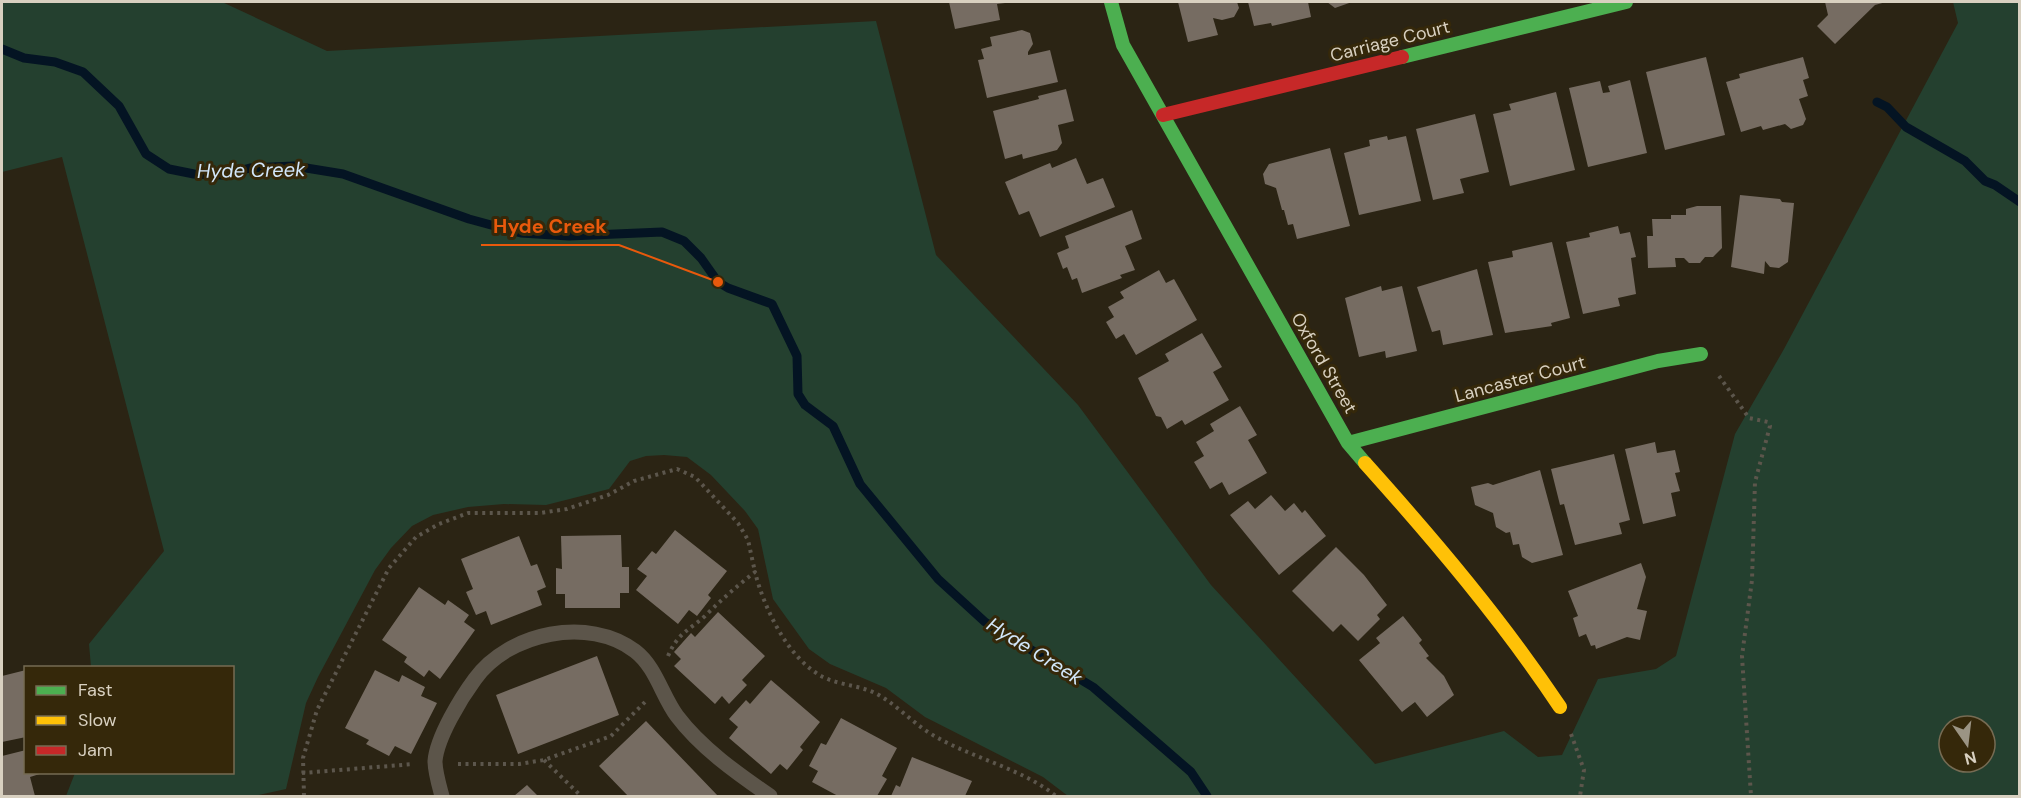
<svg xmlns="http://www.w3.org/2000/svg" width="2021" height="798" font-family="'DM Sans',sans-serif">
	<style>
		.green { fill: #24402f; fill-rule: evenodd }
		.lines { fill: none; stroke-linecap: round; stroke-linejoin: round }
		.stream { stroke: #041423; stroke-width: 9 }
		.building { fill: #766c62 }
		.path { stroke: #5c564c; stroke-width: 4; stroke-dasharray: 3 4.5; stroke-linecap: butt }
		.lane { stroke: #5c554a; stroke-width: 15 }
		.fast { stroke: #4caf50; stroke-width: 14 }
		.slow { stroke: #ffc107; stroke-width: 14 }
		.jam { stroke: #c62828; stroke-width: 14 }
		.labels { text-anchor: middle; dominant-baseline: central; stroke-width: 6; stroke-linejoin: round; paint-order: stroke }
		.street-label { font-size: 18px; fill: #d8d0c0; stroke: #35280a }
		.water-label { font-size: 20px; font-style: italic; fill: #d2e7fb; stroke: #35280a }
		.leader { fill: none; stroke: #e8590c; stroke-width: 2 }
		.callout-dot { fill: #e8590c; stroke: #35280a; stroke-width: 2 }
		.callout-label { font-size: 20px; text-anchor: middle; font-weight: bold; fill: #e8590c; stroke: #35280a; stroke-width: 6; stroke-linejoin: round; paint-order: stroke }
	</style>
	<rect width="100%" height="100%" fill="#2b2414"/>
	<!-- green -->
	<path class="green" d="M2,2H222L327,51L876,21L936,255L1078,405L1211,585L1375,764L1504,731L1538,757L1562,755L1598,679L1656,669L1676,656L1735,434L1784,349L1958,23L1953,2H2019V796H1068L1043,777L925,717L886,688L830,664L809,649L773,599L758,529L745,511L711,475L687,457L664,455L646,456L630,461L609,489L546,505L504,504L468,507L433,515L412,526L391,548L375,570L318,677L306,703L286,789L254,796H66L75,773L232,772V668L91,667L89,644L164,551L62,157L2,172ZM1949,726H1985V762H1949Z"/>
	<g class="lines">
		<!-- stream -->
		<path class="stream" d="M2,49L24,58L55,62L83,72L119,106L146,154L169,169L194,174L223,175L250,168L294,166L343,174L469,219L521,233L569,236L662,232L684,241L701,258L718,282L728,288L772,304L797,356L798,394L805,405L833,426L860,484L938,579L985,622L1093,687L1191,772L1207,796
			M1877,102L1887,107L1906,127L1965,161L1985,181L1995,185L2020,202"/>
	</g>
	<!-- building -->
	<path class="building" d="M949,2H1005V3L997,4L1000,20L955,29Z
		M1178,2H1237L1239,8L1234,17L1222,20L1213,18L1218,35L1188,42Z
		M1248,2H1308L1311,17L1272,26L1271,23L1254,26Z
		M1327,2H1352L1335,8Z
		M1825,2H1886L1875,5L1835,44L1817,26L1828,15Z
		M1022,30L1030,33L1033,44L1028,52V55L1050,50L1058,82L987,98L978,60L984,59L981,49L992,46L990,37Z
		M1706,57L1725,135L1665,150L1646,72Z
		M1803,57L1809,78L1803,80L1808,96L1799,99L1806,119L1803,125L1791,129L1785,124L1763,130L1761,126L1741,132L1726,82L1740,78L1739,74Z
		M1630,80L1647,153L1588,167L1569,88L1600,81L1603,93L1610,92L1608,86Z
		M1066,89L1074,121L1058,125L1062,143L1057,150L1023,159L1022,154L1005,159L993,111L1039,99L1038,96Z
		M1556,92L1575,170L1510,186L1493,114L1511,110L1509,104Z
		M1475,114L1489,172L1460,179L1464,193L1433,200L1416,129Z
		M1387,136L1388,140L1406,136L1421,201L1359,215L1344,153L1370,146L1369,140Z
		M1330,148L1350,226L1297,239L1293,224L1288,225L1284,210H1282L1276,188L1265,184L1263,174L1269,164Z
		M1076,158L1087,184L1103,178L1115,207L1040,237L1029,211L1019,215L1005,182L1050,163L1052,168Z
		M1740,195L1780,199L1782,202L1794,203L1788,262L1779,268L1770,267L1765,261L1764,274L1731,267Z
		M1697,206H1721L1722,248L1713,257H1705L1700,263H1689L1684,258H1675L1676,267L1648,268L1647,236H1653L1652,219H1671V215H1686V209Z
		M1132,210L1142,239L1125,246L1135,270L1120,275L1122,278L1082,293L1077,278L1072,280L1067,267L1063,269L1057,253L1069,248L1065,236Z
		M1618,226L1620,234L1630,232L1636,257L1631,258L1636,294L1618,298L1620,306L1583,314L1566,242L1590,237L1589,233Z
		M1552,242L1570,318L1551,323L1552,326L1505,333L1488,262L1513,257L1512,251Z
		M1477,269L1493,335L1443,345L1440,330L1432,332L1417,287Z
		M1159,270L1166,283L1174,279L1197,320L1136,355L1124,334L1116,339L1106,322L1114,317L1108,307L1124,298L1120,292Z
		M1381,286L1382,291L1402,286L1417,351L1386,358L1385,351L1359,357L1345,298Z
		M1202,333L1222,367L1213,372L1229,400L1185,425L1182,420L1167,429L1161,417L1156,416L1138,378L1169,361L1165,354Z
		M1240,406L1257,435L1248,440L1267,473L1229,495L1222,482L1210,489L1194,462L1204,456L1196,442L1214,431L1210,424Z
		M1655,442L1657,453L1675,450L1680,472L1675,473L1680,491L1671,493L1676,516L1643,524L1625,449Z
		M1614,454L1630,520L1619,523L1622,534L1575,545L1564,504L1560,505L1551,469Z
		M1540,470L1563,555L1532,563L1522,557L1519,544L1513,545L1510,532L1506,533L1496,527L1493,513L1475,505L1471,487L1488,483L1493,485Z
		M1271,495L1285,511L1294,503L1302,513L1305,510L1326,536L1279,575L1230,515L1248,501L1255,509Z
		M675,530L727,571L708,595L711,598L697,616L689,610L678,624L636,590L647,576L637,569L652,551L656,554Z
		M621,535L622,567H629V593H620V608H565V594H556V568L562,569L561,536Z
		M519,536L531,566L537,564L546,587L537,591L542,605L491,625L486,611L476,615L466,592L473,589L461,559Z
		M1336,547L1364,575L1387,605L1377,615L1380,619L1358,641L1341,624L1333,632L1292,591Z
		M1641,563L1646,577L1637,609L1647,611L1640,640L1627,637L1596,649L1595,645L1591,646L1586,634L1579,637L1573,618L1578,616L1568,591Z
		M419,587L445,605L448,600L469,615L464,622L475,630L440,679L429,670L424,677L404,662L407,657L382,640Z
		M718,612L765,656L742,680L747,685L729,704L722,696L715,704L674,666L681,659L674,652L691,633L695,637Z
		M1403,616L1422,640L1419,643L1429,656L1426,658L1444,676L1454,695L1427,717L1415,702L1402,712L1359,660L1380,643L1376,638Z
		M597,656L619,715L518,754L496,695Z
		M26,670V737L2,742V676Z
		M375,670L399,682L402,675L425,687L421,696L437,703L411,754L395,746L389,756L366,744L369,740L345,728Z
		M771,680L820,722L800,747L803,750L787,770L780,764L771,774L729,738L738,727L729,719L746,700L750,704Z
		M841,718L897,748L882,776L887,779L877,796H838L812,782L818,771L809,766L821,743L826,745Z
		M646,721L718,796H628L599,766Z
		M26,750V772H46L30,777L35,796H2V756Z
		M912,757L972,781L965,796H891L896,785L900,787Z
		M527,785L538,796H514Z"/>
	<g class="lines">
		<!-- path -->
		<path class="path" d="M1719,376L1749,418L1768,422L1770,426L1755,482L1752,580L1742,656L1751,796
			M668,656C678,633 688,631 705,616C721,600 737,586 755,572C764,608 788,659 823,677C839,685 858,685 875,693C898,705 915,726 938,738C976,759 1022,769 1056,796
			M1571,734L1584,770L1580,796
			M544,760L581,796
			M458,764H519L544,760L611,736L645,702
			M302,773L414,764
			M304,796L303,758L317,710L389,568L416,537L439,524L468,513H540L567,509L608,495L634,481L677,469L695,477L738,523L748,540L755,572"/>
		<!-- lane -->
		<path class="lane" d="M442,796C439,785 435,772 435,761C437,737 461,698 475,679C509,632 589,616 635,651C656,667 662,696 677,716C701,748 738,774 770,796"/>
		<!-- fast -->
		<path class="fast" d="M1111,2L1123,45L1348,443L1365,463
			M1402,57L1626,2
			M1348,443L1658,361L1701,354"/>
		<!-- slow -->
		<path class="slow" d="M1365,463C1435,541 1502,620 1560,707"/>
		<!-- jam -->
		<path class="jam" d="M1163,115L1402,57"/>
	</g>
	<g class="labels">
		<!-- street labels -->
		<g class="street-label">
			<text transform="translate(1390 41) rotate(-14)">Carriage Court</text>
			<text transform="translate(1324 363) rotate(60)">Oxford Street</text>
			<text transform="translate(1520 379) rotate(-15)">Lancaster Court</text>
		</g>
		<!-- water labels -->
		<g class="water-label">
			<text transform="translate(251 170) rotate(-1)">Hyde Creek</text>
			<text transform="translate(1035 651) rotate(32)">Hyde Creek</text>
		</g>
	</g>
	<!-- callouts -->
	<path class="leader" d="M718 282L619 245H481"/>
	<circle class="callout-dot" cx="718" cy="282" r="6"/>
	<g class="callout-label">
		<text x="550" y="233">Hyde Creek</text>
	</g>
	<!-- border -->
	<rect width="2021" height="798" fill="none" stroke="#d8d0c0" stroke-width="6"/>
	<!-- legend -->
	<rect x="24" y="666" width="210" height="108" fill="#35280a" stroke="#766b53" stroke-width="1.5"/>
	<rect x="36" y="686" width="30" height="9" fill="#4caf50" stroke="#766b53" stroke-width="1.5"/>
	<text x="78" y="696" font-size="18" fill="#d8d0c0">Fast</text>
	<rect x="36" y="716" width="30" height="9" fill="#ffc107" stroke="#766b53" stroke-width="1.5"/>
	<text x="78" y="726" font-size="18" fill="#d8d0c0">Slow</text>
	<rect x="36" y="746" width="30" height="9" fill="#c62828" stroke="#766b53" stroke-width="1.5"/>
	<text x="78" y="756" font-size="18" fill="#d8d0c0">Jam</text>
	<!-- north arrow -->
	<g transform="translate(1967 744) rotate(166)"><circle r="28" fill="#35280a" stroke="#766b53" stroke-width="1.5"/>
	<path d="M0-4.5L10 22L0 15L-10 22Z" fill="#9b9484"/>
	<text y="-9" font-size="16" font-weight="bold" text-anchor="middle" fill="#d8d0c0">N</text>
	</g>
</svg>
